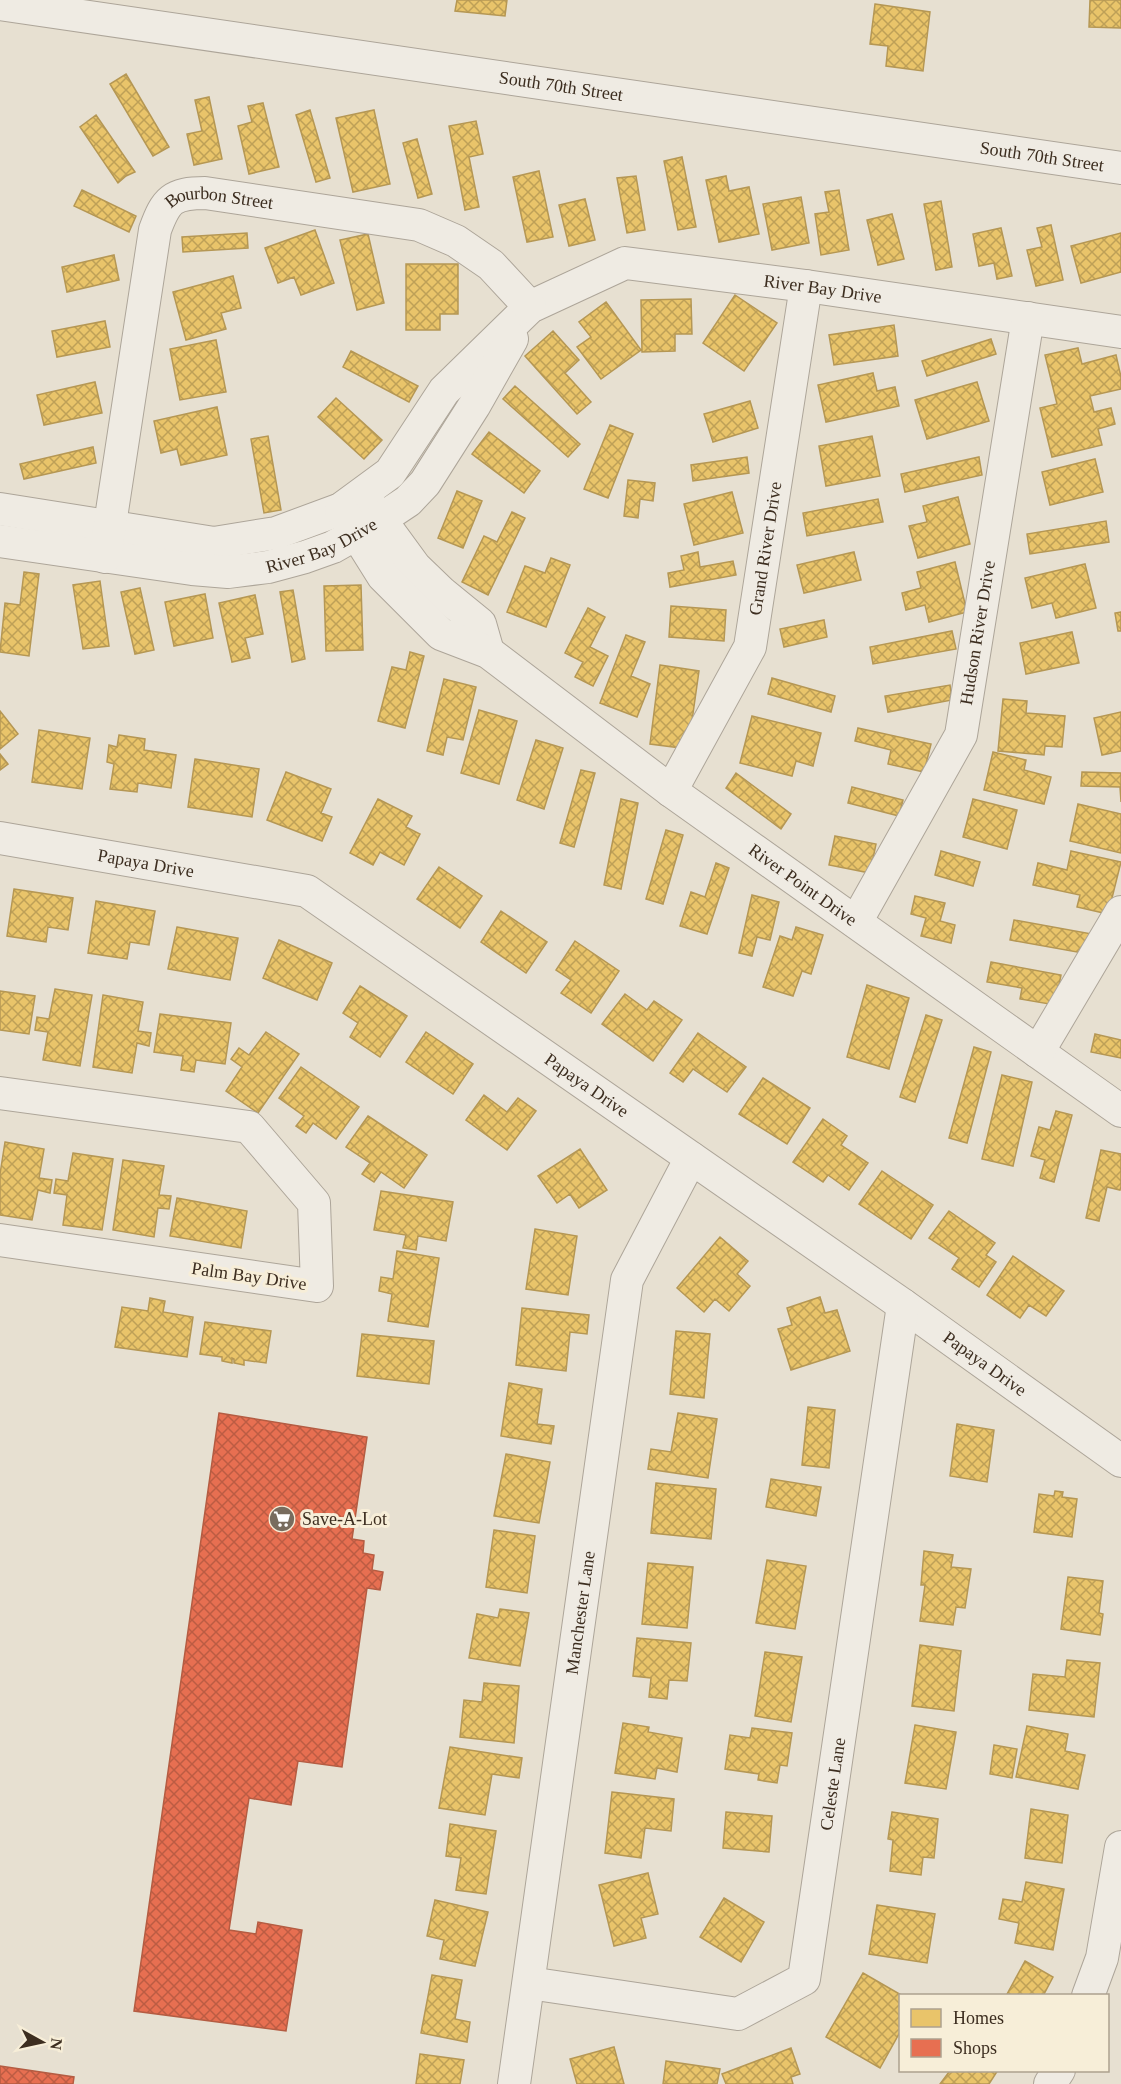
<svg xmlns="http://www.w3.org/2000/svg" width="1121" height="2084" font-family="'Times New Roman',serif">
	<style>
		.homes { fill: url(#homes-cross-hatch); stroke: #b59754; stroke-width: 1.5 }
		.shops { fill: url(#shops-cross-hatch); stroke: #b45c42; stroke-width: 1.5 }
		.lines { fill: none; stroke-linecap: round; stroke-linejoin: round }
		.minor-casing { stroke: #ada599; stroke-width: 34 }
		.minor { stroke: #efebe3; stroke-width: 32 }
		.labels { text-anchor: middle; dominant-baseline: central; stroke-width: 6; stroke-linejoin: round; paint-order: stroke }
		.street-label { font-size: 18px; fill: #3d2e20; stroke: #f7eed8 }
		.poi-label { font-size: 18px; fill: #3d2e20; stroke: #f7eed8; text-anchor: start }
	</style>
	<defs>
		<pattern id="homes-cross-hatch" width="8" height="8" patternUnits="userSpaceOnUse" patternTransform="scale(1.5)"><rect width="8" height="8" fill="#e9c46a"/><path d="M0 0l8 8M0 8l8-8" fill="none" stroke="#bea057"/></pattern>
		<pattern id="shops-cross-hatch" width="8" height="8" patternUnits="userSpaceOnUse" patternTransform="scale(1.5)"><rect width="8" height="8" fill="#e76f51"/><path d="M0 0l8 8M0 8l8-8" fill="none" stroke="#bc5c43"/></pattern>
	</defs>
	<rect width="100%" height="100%" fill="#e7e0d1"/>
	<!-- homes -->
	<path class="homes" d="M457,0H507L505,16L455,11Z
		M1090,0H1121V28L1089,27Z
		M875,4L930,12L923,71L886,66L888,46L870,44Z
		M126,74L169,147L153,156L110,84Z
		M209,97L222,159L194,165L187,134L202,131L195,100Z
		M263,103L279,167L249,174L238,126L252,122L248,106Z
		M310,110L330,178L316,182L296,115Z
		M374,110L390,184L353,192L336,118Z
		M96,115L135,172L126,176L118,183L80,127Z
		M476,121L483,154L469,157L479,207L465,210L449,126Z
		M417,139L432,194L418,198L403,143Z
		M682,157L696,227L678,230L664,161Z
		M539,171L553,237L527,242L513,177Z
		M636,176L645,230L627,233L617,178Z
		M726,176L729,191L749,187L759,234L719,242L706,180Z
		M82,190L136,216L129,232L74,206Z
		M839,190L849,250L821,255L815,214L829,212L825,192Z
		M801,197L809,243L772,250L763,204Z
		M585,199L595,240L569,246L559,205Z
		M941,201L952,267L936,270L924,204Z
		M892,214L904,259L878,265L867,220Z
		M1051,225L1063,280L1036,286L1027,250L1042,247L1037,228Z
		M1001,228L1012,276L997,279L994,263L979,266L973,234Z
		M315,230L334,283L301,295L294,277L278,283L265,248Z
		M247,233L248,248L183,252L182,237Z
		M1121,233V272L1081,283L1071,246Z
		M368,234L384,303L357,310L340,240Z
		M114,255L119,280L67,292L62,267Z
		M406,264H458V314H440V330H406Z
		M233,276L241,308L221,313L226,329L186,340L173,292Z
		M735,295L777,323L744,371L703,343Z
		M691,299L692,334H675V351L642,352L641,300Z
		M606,302L641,350L601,379L577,347L591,337L579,322Z
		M105,321L110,347L57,357L52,331Z
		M894,325L898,356L834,365L829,335Z
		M553,331L579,360L565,373L591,402L577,414L525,356Z
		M991,339L996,354L927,376L922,361Z
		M216,340L226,392L180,400L170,349Z
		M1078,348L1082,364L1116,355L1121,377V389L1090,396L1094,412L1111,408L1115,424L1098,429L1102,445L1052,457L1040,408L1057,404L1045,355Z
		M351,351L418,386L409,402L343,367Z
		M873,373L877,391L895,387L899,406L826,422L818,385Z
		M95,382L102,413L44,425L37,395Z
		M977,382L989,421L927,439L915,400Z
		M515,386L580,444L568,457L503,399Z
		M336,398L382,440L364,459L318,417Z
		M750,401L758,428L713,442L704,414Z
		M217,407L227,455L181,465L177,449L161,453L154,421Z
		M610,425L633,434L608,498L584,489Z
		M489,432L540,471L524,493L472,454Z
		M268,436L281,510L264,513L251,439Z
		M872,436L880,476L826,486L819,446Z
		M93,447L96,463L24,479L20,464Z
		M747,457L749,473L693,481L691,465Z
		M979,457L982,475L905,492L901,474Z
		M1095,459L1103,492L1050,505L1042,472Z
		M628,480L655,483L653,501L640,499L638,518L624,516Z
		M457,491L482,501L463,548L438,538Z
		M732,492L743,533L694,545L684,504Z
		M958,497L970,544L918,558L909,526L927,522L923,506Z
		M878,499L883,522L807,536L803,513Z
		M512,512L525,518L488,595L462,582L484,536L497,542Z
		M1106,521L1109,542L1030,554L1027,534Z
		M698,552L700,567L733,561L736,575L670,587L668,573L684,570L681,556Z
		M854,552L861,580L804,593L797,565Z
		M551,558L570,565L546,627L507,612L525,566L545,573Z
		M955,562L967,612L929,622L925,605L906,610L902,593L921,588L917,572Z
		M1085,564L1096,608L1056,618L1052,603L1032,608L1025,578Z
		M24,572L39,574L29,656L0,652L5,603L20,605Z
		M100,581L109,646L83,649L73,585Z
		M361,585L363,650L326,651L324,586Z
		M140,588L154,650L135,654L121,592Z
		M293,590L305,659L292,662L280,592Z
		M205,594L213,638L174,646L165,602Z
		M255,595L263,634L245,638L250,658L232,662L219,603Z
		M671,606L726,610L724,641L669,637Z
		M588,608L605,617L590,647L608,656L593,686L575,677L583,662L565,653Z
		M1121,612V631H1118L1115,613Z
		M824,620L827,637L784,647L780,629Z
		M952,631L956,649L873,664L870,647Z
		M1072,632L1079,663L1026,674L1020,643Z
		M626,635L645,642L631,676L650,684L637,717L600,703Z
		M410,652L424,656L405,728L378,721L392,667L406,670Z
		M660,665L699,671L688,749L650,744Z
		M772,678L835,696L831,712L768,694Z
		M444,679L476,687L463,740L447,737L443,755L427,751Z
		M950,685L952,700L888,712L885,696Z
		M1003,699L1027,701L1026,713L1065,716L1062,747L1045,746L1044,755L998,751Z
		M479,710L517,721L499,784L461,773Z
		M0,711L18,734L0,749Z
		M1121,712V751L1102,755L1094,718Z
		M752,716L821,733L813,766L796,761L792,776L740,763Z
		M858,728L931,744L924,772L888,764L891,750L855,741Z
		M39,730L90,738L82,789L32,782Z
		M119,735L145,739L144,750L176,755L171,788L138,783L137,792L110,789L114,764L107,762L109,745L117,747Z
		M536,740L563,748L544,809L517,800Z
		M993,752L1026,760L1024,770L1051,777L1044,804L984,790Z
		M0,754L8,764L0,770Z
		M195,759L259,769L252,817L188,807Z
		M581,770L595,773L574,847L560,843Z
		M286,772L331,789L321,813L332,817L322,841L267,820Z
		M1082,772L1121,773V802L1120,787L1081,786Z
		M736,773L791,814L781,829L726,788Z
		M852,787L903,800L899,816L848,803Z
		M378,799L412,816L406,827L420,834L404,865L380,852L373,865L350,853Z
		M621,799L638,803L621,889L604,885Z
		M973,799L1017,810L1007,849L963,837Z
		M1078,804L1121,814V853L1070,841Z
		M666,830L683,835L663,904L646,899Z
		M835,836L876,844L870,873L829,865Z
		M941,851L980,862L973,886L935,875Z
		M1071,851L1121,862L1108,914L1077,907L1080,895L1033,885L1038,863L1067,870Z
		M716,863L729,868L707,934L680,926L691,892L705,897Z
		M439,867L482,896L460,928L417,899Z
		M14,889L73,898L68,930L48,927L46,942L7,936Z
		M752,895L779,902L770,940L757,937L752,956L739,953Z
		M915,896L945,903L940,921L955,925L951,943L921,936L926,918L911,914Z
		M96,901L155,911L149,945L130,942L127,959L88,953Z
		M501,911L547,942L526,973L481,942Z
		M1014,920L1092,934L1088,954L1010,940Z
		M177,927L238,938L230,980L168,969Z
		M796,927L823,935L811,974L802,971L793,996L763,987L780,936L792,940Z
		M279,940L332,963L317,1000L263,978Z
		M575,941L619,971L591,1013L561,993L571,980L556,970Z
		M991,962L1061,975L1055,1005L1020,999L1022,988L987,982Z
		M867,985L909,998L889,1069L847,1057Z
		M360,986L407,1016L380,1057L350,1037L358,1023L343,1013Z
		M55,989L92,995L80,1066L43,1060L48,1032L35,1030L37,1017L49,1019Z
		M0,991L35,996L29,1034L0,1030Z
		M625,994L647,1010L654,1001L682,1020L653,1061L602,1024Z
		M103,995L143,1002L138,1031L151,1033L149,1046L137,1043L132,1073L93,1067Z
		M160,1014L231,1023L225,1064L196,1060L194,1072L181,1070L183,1056L154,1052Z
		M926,1015L942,1020L915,1102L900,1097Z
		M266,1032L299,1054L258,1113L226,1091L242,1067L231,1059L239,1048L249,1055Z
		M426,1032L473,1064L453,1094L406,1062Z
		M698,1033L746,1067L727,1092L693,1069L683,1082L670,1073Z
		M1095,1034L1121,1040V1058L1091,1052Z
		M974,1047L991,1052L967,1143L949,1138Z
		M301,1067L359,1107L336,1139L313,1123L306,1133L296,1126L304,1116L279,1098Z
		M1002,1075L1032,1082L1013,1166L982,1159Z
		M763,1078L810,1108L787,1144L739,1114Z
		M484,1095L507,1112L518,1098L536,1111L507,1150L466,1120Z
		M1056,1111L1072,1115L1054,1182L1040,1178L1045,1160L1031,1156L1039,1127L1050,1130Z
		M368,1116L427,1155L404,1188L381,1172L374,1182L362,1174L370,1163L346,1147Z
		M823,1119L847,1136L841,1145L868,1163L849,1190L828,1175L823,1182L793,1162Z
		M5,1142L44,1149L39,1178L52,1180L50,1193L38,1190L32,1220L0,1215V1174Z
		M580,1149L607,1190L579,1208L570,1194L557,1203L538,1176Z
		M1101,1150L1121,1154V1187L1120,1190L1107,1187L1099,1221L1086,1218Z
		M73,1153L113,1159L102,1230L63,1225L67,1195L54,1193L56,1179L68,1181Z
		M123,1160L164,1166L159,1195L171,1196L169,1209L158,1208L154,1237L113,1230Z
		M882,1171L933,1205L911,1239L859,1204Z
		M381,1191L453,1202L446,1241L418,1236L416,1250L403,1248L406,1235L374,1230Z
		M177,1198L247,1211L241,1248L170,1236Z
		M949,1211L995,1243L986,1255L996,1262L979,1287L952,1269L959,1258L929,1238Z
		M535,1229L577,1236L568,1295L526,1289Z
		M720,1237L748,1261L737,1274L750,1286L729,1311L715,1299L704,1312L677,1288Z
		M397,1251L439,1258L428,1327L388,1321L392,1294L379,1291L381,1277L393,1279Z
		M1013,1256L1064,1291L1046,1316L1029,1305L1020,1318L987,1295Z
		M820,1297L825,1313L837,1310L850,1351L791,1370L778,1329L792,1325L787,1308Z
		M150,1298L165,1301L163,1312L193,1317L187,1357L115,1347L122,1307L148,1311Z
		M522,1308L589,1315L587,1334L570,1332L566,1371L516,1365Z
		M205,1322L271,1331L266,1363L244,1360V1365L234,1363V1359L232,1358V1363L222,1361V1357L200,1354Z
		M676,1331L710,1334L704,1398L670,1394Z
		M362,1334L434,1341L429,1384L357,1376Z
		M509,1383L542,1389L537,1424L554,1426L551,1444L501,1436Z
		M808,1407L835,1410L829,1468L802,1465Z
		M678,1413L717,1419L708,1478L648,1469L651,1449L671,1452Z
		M957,1424L994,1430L987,1482L950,1476Z
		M506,1454L550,1462L539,1523L494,1516Z
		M771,1479L821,1487L816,1516L766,1507Z
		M656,1483L716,1489L711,1539L651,1533Z
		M1055,1491L1063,1492L1062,1497L1077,1499L1072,1537L1034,1532L1039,1494L1054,1496Z
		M494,1530L535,1536L527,1593L486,1587Z
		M924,1551L953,1555L951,1567L971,1569L965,1608L956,1607L953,1625L920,1621L925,1585H921Z
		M767,1560L806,1566L795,1629L756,1623Z
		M648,1563L693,1567L687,1628L642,1624Z
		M1068,1577L1103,1581L1099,1613L1103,1614L1100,1635L1061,1629Z
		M500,1609L529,1613L520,1666L469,1658L477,1614L498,1618Z
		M637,1638L691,1643L687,1681L669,1680L667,1699L649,1697L651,1678L633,1676Z
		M920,1645L961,1651L954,1711L912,1706Z
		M765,1652L802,1657L791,1722L755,1716Z
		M1067,1660L1100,1663L1094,1717L1029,1710L1033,1674L1065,1677Z
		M484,1683L519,1686L514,1743L460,1737L464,1700L482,1702Z
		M623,1723L649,1727L648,1732L682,1738L677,1772L657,1768L655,1779L615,1773Z
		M915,1725L956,1732L946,1789L905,1783Z
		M1027,1726L1068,1734L1065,1751L1085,1755L1078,1789L1016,1777Z
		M752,1728L792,1733L787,1766L780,1765L777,1783L758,1780L759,1774L725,1769L730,1735L750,1738Z
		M994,1745L1017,1749L1012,1778L990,1774Z
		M450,1747L522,1758L519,1778L492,1774L485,1815L439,1808Z
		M612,1792L674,1799L671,1831L645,1828L641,1858L605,1853Z
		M1031,1809L1068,1815L1062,1863L1025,1858Z
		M726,1812L772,1816L769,1852L723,1848Z
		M892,1812L938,1819L934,1858L923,1857L921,1875L890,1871L893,1840L888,1839Z
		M450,1824L496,1831L486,1894L456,1890L461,1858L446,1856Z
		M648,1873L658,1914L641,1918L646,1938L614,1946L599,1885Z
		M1026,1882L1064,1889L1053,1950L1015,1943L1019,1923L999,1919L1003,1899L1022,1902Z
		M724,1898L764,1922L741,1962L700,1937Z
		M435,1900L488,1912L475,1966L440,1959L444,1940L427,1936Z
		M877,1905L935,1914L927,1963L869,1954Z
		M1025,1961L1053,1977L1043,1996H1006Z
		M863,1973L903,1996H900V2032L880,2068L826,2037Z
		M432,1975L462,1980L455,2019L470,2022L467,2042L421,2033Z
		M614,2047L624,2084H577L570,2059Z
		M791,2048L800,2074L791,2077L793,2084H726L722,2074Z
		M420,2054L464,2060L460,2084H416Z
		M666,2061L720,2069L717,2084H663Z
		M947,2070H998L989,2084H940L949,2072Z"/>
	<!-- shops -->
	<path class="shops" d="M219,1413L367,1437L352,1539L364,1541L363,1553L374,1555L372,1570L383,1572L380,1590L367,1588L342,1767L298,1761L291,1805L249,1798L229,1930L256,1934L258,1922L302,1930L286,2031L134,2011Z
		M0,2066L74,2077L73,2084H0Z"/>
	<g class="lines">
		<!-- minor casing -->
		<g class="minor-casing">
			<g id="minor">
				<path id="s1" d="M0,4L1121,168"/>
				<path d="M369,504L415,567L442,593L480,624L488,652"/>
				<path id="s2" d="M0,509L214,543L276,533L341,509L390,473L444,391L530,307L625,263L806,286L1121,332"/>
				<path id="s3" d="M341,509L383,576L441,634L488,652L671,791L1121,1111"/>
				<path id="s4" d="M0,541L192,569L228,572L268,567L305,557L333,547L375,523L408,501L425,483L474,406L512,339"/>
				<path id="s5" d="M105,557L155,230C166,200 172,193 205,193L419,225L456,241L491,265L530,307"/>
				<path id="s6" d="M671,791L750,647L806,286"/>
				<path id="s7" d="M0,838L307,891L903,1305L1121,1461"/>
				<path id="s8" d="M856,922L961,735L1028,318"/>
				<path d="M1038,1052L1121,912"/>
				<path d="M0,1093L249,1127L314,1203L317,1286L0,1240"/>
				<path id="s9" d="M529,1983L738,2014L804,1979L903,1305"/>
				<path d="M1088,1996L1102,1958L1121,1847"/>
				<path id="s10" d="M514,2084L627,1280L691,1158"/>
				<path d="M1050,2084L1059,2070"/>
			</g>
		</g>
		<!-- minor -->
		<use href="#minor" class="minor"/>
	</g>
	<!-- icons -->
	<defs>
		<g id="supermarket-disc" transform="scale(1.35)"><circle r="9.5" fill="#786c5e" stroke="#f7eed8"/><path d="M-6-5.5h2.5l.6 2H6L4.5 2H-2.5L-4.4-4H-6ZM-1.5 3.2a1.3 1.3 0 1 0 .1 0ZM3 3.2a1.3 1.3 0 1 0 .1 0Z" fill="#fff"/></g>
	</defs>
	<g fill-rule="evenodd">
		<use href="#supermarket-disc" x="282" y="1519"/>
	</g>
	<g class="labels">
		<!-- street labels -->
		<g class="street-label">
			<text stroke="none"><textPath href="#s1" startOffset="567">South 70th Street</textPath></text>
			<text stroke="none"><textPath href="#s1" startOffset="1053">South 70th Street</textPath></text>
			<text stroke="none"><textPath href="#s5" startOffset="414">Bourbon Street</textPath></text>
			<text stroke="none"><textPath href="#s2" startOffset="932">River Bay Drive</textPath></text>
			<text stroke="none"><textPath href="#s4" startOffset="328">River Bay Drive</textPath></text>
			<text stroke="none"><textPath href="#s6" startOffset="264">Grand River Drive</textPath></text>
			<text stroke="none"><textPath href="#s8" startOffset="318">Hudson River Drive</textPath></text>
			<text stroke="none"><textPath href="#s7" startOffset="148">Papaya Drive</textPath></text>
			<text stroke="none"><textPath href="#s3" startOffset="603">River Point Drive</textPath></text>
			<text stroke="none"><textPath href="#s7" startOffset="652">Papaya Drive</textPath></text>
			<text transform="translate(249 1276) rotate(8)">Palm Bay Drive</text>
			<text stroke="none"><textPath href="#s7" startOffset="1138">Papaya Drive</textPath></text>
			<text stroke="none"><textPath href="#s10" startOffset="476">Manchester Lane</textPath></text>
			<text stroke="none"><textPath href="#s9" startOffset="483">Celeste Lane</textPath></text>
		</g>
		<!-- poi labels -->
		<g class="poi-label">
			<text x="302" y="1519">Save-A-Lot</text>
		</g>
	</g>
	<!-- legend -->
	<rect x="899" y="1994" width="210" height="78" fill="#f7eed8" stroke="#ada18e" stroke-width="1.5"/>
	<rect x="911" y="2009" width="30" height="18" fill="#e9c46a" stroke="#ada18e" stroke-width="1.5"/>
	<text x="953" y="2024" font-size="18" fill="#3d2e20">Homes</text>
	<rect x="911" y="2039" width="30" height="18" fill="#e76f51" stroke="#ada18e" stroke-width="1.5"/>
	<text x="953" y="2054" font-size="18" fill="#3d2e20">Shops</text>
	<!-- north arrow -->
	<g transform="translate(42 2042) rotate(98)" stroke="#f7eed8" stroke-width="4.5" paint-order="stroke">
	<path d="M0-4.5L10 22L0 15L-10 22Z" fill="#3d2e20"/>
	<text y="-9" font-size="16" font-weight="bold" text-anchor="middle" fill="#3d2e20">N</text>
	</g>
</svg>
